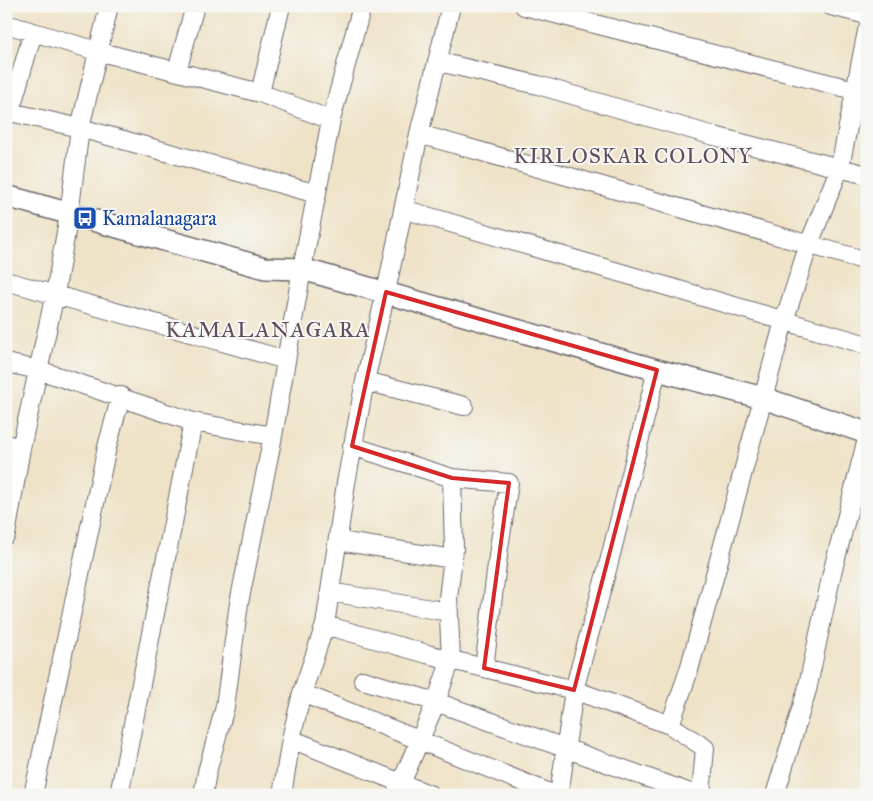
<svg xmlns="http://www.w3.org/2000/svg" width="873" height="801" font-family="'IM FELL Great Primer',serif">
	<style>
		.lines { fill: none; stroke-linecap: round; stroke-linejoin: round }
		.minor-casing { stroke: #6a666c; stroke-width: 20 }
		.tertiary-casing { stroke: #6a666c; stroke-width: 24 }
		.minor { stroke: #fff; stroke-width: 18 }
		.tertiary { stroke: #fff; stroke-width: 21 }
		.marked { fill: none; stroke: #d62828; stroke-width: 4; stroke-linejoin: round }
		.labels { text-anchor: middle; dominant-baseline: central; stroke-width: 4; stroke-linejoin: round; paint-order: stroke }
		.transit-label { font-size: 20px; fill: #164399; stroke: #f6f6f2; text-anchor: start }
		.neighbourhood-label { font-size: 21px; letter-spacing: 1px; fill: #604e5d; stroke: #f6f6f2 }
		.quarter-label { font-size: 22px; letter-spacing: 1px; fill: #604e5d; stroke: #f6f6f2 }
	</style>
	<rect width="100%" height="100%" fill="#f6f6f2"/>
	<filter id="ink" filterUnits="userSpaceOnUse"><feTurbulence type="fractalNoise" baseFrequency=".02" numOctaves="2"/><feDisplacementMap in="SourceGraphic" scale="10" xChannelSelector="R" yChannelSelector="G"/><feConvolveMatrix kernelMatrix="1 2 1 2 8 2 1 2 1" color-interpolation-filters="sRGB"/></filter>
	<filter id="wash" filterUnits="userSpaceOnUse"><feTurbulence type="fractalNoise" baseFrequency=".0096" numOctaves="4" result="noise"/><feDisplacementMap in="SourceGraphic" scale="20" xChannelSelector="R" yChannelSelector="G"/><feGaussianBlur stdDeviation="1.12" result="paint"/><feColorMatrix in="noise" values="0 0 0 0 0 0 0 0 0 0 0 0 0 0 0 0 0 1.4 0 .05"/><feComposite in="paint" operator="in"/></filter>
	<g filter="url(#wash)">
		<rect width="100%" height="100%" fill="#efe3c7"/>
	</g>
	<g filter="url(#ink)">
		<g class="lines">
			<!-- minor casing -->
			<g class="minor-casing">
				<path id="minor" d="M524,6L866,93
					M831,6L867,15
					M6,24L97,51L260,93L331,120L302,269L273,436L239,603L225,707L207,772L203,795
					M439,62L538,85L714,136L867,175
					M177,71L195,6
					M260,93L281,6
					M6,111L80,128L317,194
					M10,112L33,32
					M331,120L362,6
					M419,134L867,261
					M403,209L867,345
					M6,281L286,360
					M6,363L39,370L193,422L273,436
					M365,381L464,406
					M6,444L21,448
					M352,446L452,478
					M6,535L21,448L55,294L69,215L80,128L109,6
					M339,541L453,559
					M330,592L449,612
					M325,625L427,654L574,690L670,725L705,748L701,795
					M363,680L436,702L696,795
					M302,693L555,795
					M670,725L689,670L784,321L809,244L840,167L867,31
					M291,739L431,795
					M33,795L107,447L121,396
					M119,795L193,422
					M282,795L291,739L302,693L325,625L346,483L365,381L386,292L419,134L451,6
					M396,795L436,702L451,659L448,598L454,549L452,478L509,483L499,548L484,668
					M559,795L574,690L608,566L657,370
					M775,795L807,690L832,573L867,439"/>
			</g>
			<!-- tertiary casing -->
			<g class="tertiary-casing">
				<path id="tertiary" d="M6,196L265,268L302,269L657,370L763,398L867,433"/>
			</g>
			<!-- minor -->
			<use href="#minor" class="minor"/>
			<!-- tertiary -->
			<use href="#tertiary" class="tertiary"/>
		</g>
	</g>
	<!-- marked area -->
	<path class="marked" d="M386,292L657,370L574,690L484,668L509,483L452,478L352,446Z"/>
	<!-- icons -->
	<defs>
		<g id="bus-square" transform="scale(1.25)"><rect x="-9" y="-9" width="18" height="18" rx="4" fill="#1a4fb4" stroke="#f6f6f2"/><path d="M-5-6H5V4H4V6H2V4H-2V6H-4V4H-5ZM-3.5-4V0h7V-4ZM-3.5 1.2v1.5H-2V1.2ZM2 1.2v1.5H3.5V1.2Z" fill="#fff"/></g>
	</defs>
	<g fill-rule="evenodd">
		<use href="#bus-square" x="85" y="218"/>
	</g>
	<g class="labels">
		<!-- transit labels -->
		<g class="transit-label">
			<text x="102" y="218">Kamalanagara</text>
		</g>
		<!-- neighbourhood labels -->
		<g class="neighbourhood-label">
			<text x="633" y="156">KIRLOSKAR COLONY</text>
		</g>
		<!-- quarter labels -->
		<g class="quarter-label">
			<text x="268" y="329">KAMALANAGARA</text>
		</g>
	</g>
	<!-- margin -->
	<rect width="873" height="801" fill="none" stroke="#f6f6f2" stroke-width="25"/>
</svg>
